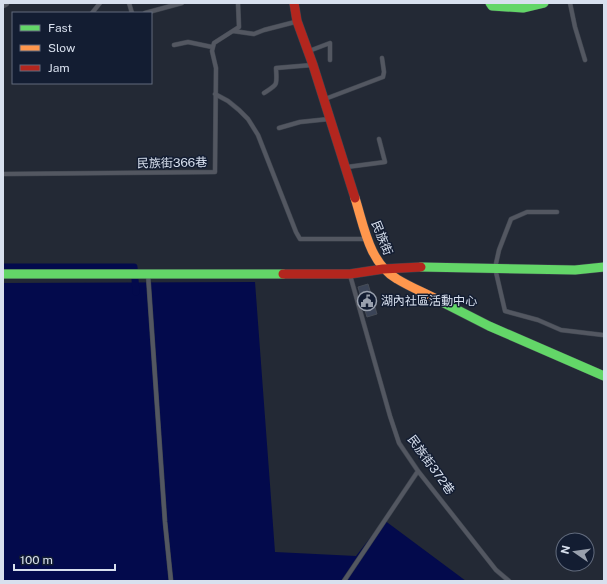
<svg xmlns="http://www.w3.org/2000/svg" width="607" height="584" font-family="'Public Sans','Noto Sans TC',sans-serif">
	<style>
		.water { fill: #030a4c }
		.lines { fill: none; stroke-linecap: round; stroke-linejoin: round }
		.canal { stroke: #030a4c; stroke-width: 7 }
		.building { fill: #3b4457; stroke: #474d57 }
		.lane-casing { stroke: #3e444e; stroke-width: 5 }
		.street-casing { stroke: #3e444e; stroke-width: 9 }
		.fast-casing { stroke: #3e444e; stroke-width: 10 }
		.slow-casing { stroke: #3e444e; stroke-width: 10 }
		.jam-casing { stroke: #3e444e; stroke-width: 10 }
		.lane { stroke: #535761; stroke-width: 4 }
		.street { stroke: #535761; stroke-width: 8 }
		.fast { stroke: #63d668; stroke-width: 9 }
		.slow { stroke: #ff974d; stroke-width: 9 }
		.jam { stroke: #b3261e; stroke-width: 9 }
		.labels { text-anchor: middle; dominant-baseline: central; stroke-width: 3; stroke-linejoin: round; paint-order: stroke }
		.street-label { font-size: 12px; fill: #d8e0ee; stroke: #131d32 }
		.poi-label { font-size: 12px; fill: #d8e0ee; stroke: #131d32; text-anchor: start }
	</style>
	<rect width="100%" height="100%" fill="#232935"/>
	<!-- water -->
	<path class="water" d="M255,282L275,552L356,556L384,520L466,581H3V283Z"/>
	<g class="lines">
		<!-- canal -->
		<path class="canal" d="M3,267H134L136,292"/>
	</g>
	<!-- building -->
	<path class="building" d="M368,284L377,314L367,317L358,287Z"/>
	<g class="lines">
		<!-- lane casing -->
		<g class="lane-casing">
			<path id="lane" d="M129,3L132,13
				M570,3L575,27L585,60
				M92,13L100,3
				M145,13L182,3
				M233,31L254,34L264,30L295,22
				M174,45L188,42L212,47
				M309,51L330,43V60
				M264,93C278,84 277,86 276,68L312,65
				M215,94L228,101L239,110L248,119L258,135L296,232L300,239H366
				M325,99L383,77L384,72L382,58
				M279,128L300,122L329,119
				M347,167L385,162L379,139
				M3,174L215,172L216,68L212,51L214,43L239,27L238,3
				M557,212H527L511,219L499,250L495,268L505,311L538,320L561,330L603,335
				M148,274L165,522L171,581
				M350,275L390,416L399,443L418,471L496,570L509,581
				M344,581L418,471"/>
		</g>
		<!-- street casing -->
		<g class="street-casing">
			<path id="street" d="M3,4L5,3"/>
		</g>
		<!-- fast casing -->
		<g class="fast-casing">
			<path id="fast" d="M490,3L492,6L523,8L544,3
				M421,267L575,270L604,267
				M3,274H283
				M438,300L489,326L604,376"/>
		</g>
		<!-- slow casing -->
		<g class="slow-casing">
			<path id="slow" d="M355,198C364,226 369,263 397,279C410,287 425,293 438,300"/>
		</g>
		<!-- jam casing -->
		<g class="jam-casing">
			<path id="jam" d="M294,3L297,21L313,65L355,198
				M283,274H350L383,269L421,267"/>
		</g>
		<!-- lane -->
		<use href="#lane" class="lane"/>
		<!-- street -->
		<use href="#street" class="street"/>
		<!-- fast -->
		<use href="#fast" class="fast"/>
		<!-- slow -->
		<use href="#slow" class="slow"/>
		<!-- jam -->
		<use href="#jam" class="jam"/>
	</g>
	<!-- icons -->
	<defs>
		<g id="civic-ring" transform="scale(1)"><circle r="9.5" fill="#131d32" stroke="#99a0ad" stroke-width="1.5"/><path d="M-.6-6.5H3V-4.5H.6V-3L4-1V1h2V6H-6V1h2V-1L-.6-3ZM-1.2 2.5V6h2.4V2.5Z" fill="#99a0ad"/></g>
	</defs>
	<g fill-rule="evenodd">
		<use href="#civic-ring" x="367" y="301"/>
	</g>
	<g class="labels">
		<!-- street labels -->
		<g class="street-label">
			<text transform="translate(172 163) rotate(-1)">民族街366巷</text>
			<text transform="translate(382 238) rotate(68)">民族街</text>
			<text transform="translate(431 465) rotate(54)">民族街372巷</text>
		</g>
		<!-- poi labels -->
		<g class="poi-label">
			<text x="381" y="301">湖內社區活動中心</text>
		</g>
	</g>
	<!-- border -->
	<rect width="607" height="584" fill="none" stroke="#d8e0ee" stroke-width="8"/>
	<!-- legend -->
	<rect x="12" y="12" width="140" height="72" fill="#131d32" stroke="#626b7d"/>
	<rect x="20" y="25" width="20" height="6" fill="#63d668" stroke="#626b7d"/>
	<text x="48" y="32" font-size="12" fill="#d8e0ee">Fast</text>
	<rect x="20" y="45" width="20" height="6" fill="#ff974d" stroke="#626b7d"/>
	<text x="48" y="52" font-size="12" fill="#d8e0ee">Slow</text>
	<rect x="20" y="65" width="20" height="6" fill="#b3261e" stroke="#626b7d"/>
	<text x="48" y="72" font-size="12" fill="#d8e0ee">Jam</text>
	<!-- north arrow -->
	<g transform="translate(575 552) rotate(283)"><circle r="19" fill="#131d32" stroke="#626b7d"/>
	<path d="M0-3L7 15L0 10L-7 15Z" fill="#99a0ad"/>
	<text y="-6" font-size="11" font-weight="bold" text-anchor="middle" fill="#d8e0ee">N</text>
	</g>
	<!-- scale -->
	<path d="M14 564v6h101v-6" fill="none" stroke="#d8e0ee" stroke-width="2"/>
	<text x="20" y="564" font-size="12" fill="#d8e0ee" stroke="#131d32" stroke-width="3" paint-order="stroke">100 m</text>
</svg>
